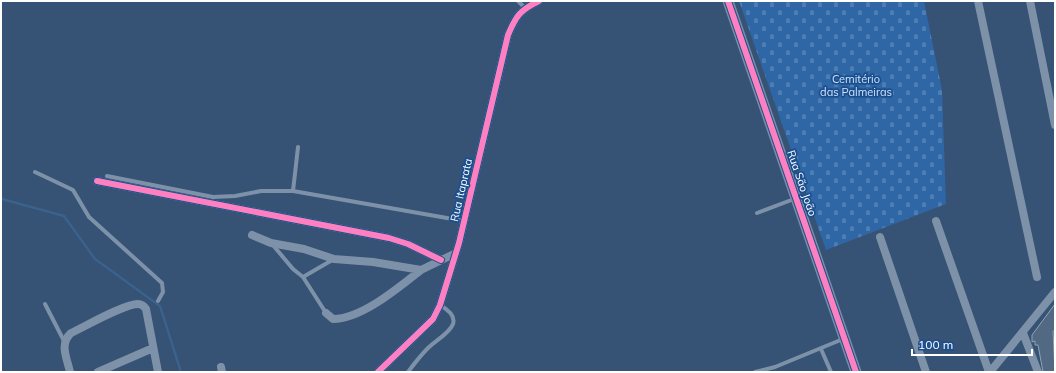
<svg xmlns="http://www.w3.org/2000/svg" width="1056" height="373" font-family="Mulish,sans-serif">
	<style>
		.cemetery { fill: url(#cemetery-stones) }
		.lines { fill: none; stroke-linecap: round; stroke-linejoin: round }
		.stream { stroke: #3b618d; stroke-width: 2.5 }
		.building { fill: #526984; stroke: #92a2b6 }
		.lane { stroke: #7d92a8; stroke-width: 4 }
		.street { stroke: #7d92a8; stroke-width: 8 }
		.secondary { stroke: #798da4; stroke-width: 11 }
		.cycleway-casing { stroke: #1b4f8f; stroke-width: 8 }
		.cycleway { stroke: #ff80c0; stroke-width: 6 }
		.labels { text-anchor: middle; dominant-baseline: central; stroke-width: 3.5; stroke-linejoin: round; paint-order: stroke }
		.park-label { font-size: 11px; fill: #cfe3fa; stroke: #1b4f8f }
		.street-label { font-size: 11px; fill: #fff; stroke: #1b4f8f }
	</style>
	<defs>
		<pattern id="cemetery-stones" width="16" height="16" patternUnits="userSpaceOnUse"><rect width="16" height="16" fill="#2f66a5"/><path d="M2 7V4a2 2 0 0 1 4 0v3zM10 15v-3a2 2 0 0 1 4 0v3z" fill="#4e7db2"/></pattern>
	</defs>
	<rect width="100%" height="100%" fill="#365274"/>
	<!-- cemetery -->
	<path class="cemetery" d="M739,1H924L942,90L946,204L826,250Z"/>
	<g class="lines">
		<!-- stream -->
		<path class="stream" d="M1,197L2,199L64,216L95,259L160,306L181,372"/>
	</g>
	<!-- building -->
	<path class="building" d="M1055,304V331H1053L1055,372H1043L1038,345H1035V341L1032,342V335Z"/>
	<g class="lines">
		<!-- lane -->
		<path class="lane" d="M518,1L525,8
			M35,172L73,190L89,217L162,283L163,292L158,301
			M107,176L213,197L235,196L261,191H293L464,221
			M293,191L298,147
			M757,213L794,199
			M272,244L293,269L303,277L326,313
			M303,277L334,259
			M45,304L64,341
			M821,349L831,372
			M408,372C414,364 421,355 428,348C435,341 450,333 453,324C456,315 447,309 440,305
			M755,372L775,367L843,339"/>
		<!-- street -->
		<path class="street" d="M978,1L1037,277
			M1030,1L1055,125
			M97,181L389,238L408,244L441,260
			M936,221L989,372
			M252,235L271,243L304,249L334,259L373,262L421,270L456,253
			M880,237L926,372
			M326,313L333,319C362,319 399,287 421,270
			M1023,333L1038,372
			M221,367L222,372
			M70,372C67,358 59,344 71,333C86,326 124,304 138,304C142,304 144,306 146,309L158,372
			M98,372L153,348
			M378,372L433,319L440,305L459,243L508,35C516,16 520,10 539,1
			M990,372L1055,292"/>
		<!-- secondary -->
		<path class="secondary" d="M728,1L856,372"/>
		<!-- cycleway casing -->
		<g class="cycleway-casing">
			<path id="cycleway" d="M728,1L856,372
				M97,181L389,238L408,244L441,260
				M378,372L433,319L440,305L459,243L508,35C516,16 520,10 539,1"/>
		</g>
		<!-- cycleway -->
		<use href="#cycleway" class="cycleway"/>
	</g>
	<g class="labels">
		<!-- park labels -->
		<g class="park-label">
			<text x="856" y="79">Cemitério<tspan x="856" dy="13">das Palmeiras</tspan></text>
		</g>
		<!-- street labels -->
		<g class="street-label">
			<text transform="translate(802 183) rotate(71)">Rua São João</text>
			<text transform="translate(461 190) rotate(-77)">Rua Itaprata</text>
		</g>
	</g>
	<!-- border -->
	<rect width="1056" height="373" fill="none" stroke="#ffffff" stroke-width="4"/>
	<!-- scale -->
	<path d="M912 349v6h120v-6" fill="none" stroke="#ffffff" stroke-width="2"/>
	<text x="918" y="349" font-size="12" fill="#ffffff" stroke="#1b4f8f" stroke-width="3" paint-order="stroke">100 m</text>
</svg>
